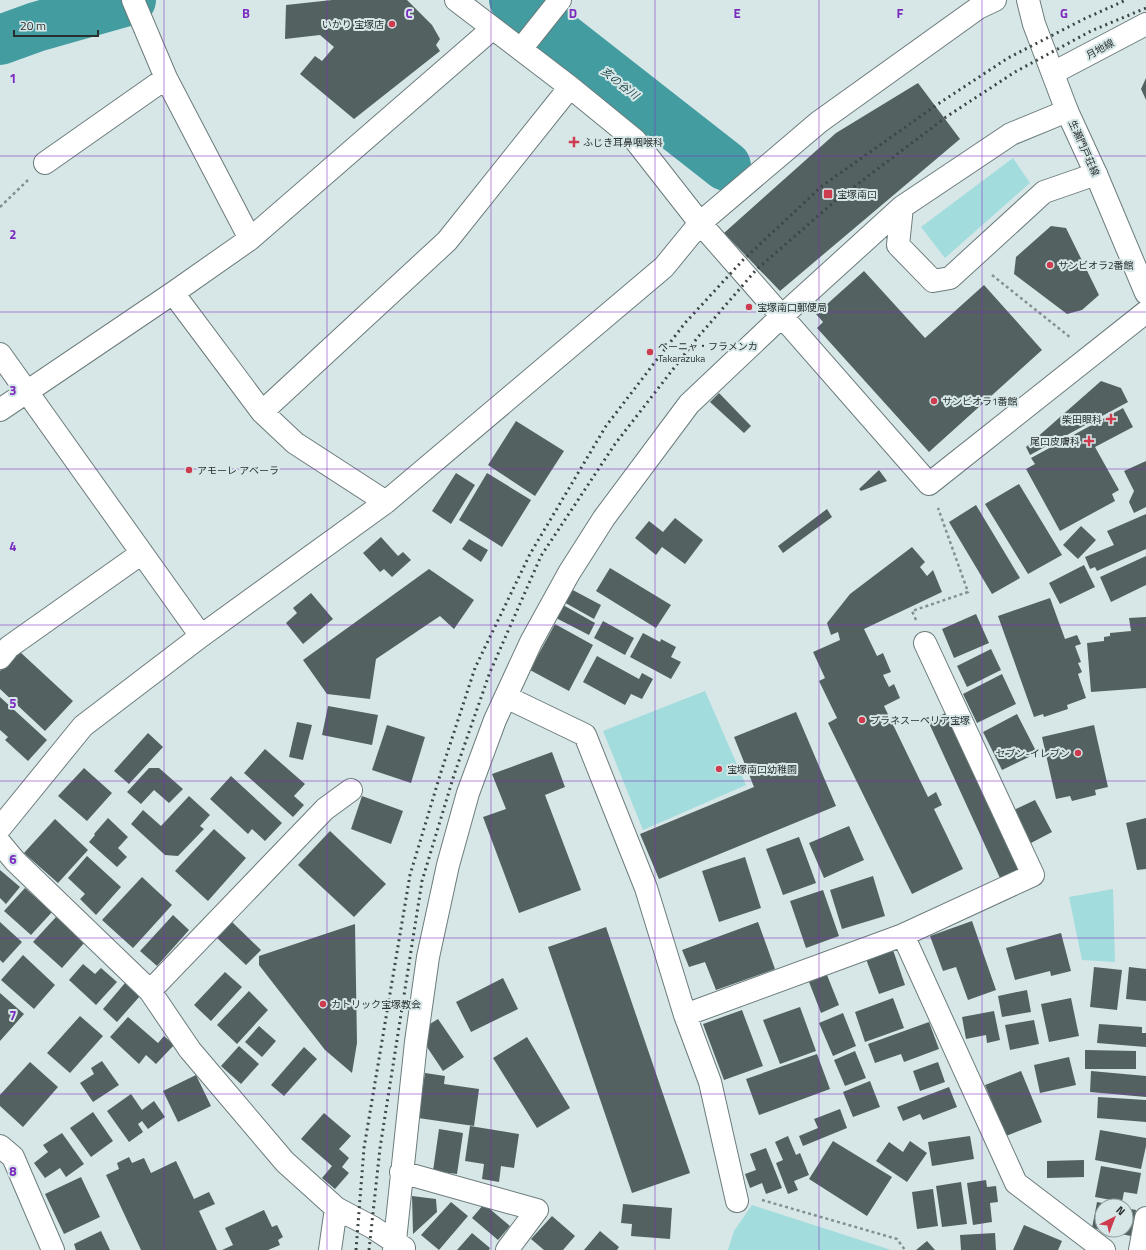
<svg xmlns="http://www.w3.org/2000/svg" width="1146" height="1250" font-family="'Titillium Web','Noto Sans JP',sans-serif">
	<style>
		.green { fill: #a2dcdd }
		.lines { fill: none; stroke-linecap: round; stroke-linejoin: round }
		.river { stroke: #439da0; stroke-width: 50 }
		.building { fill: #536161 }
		.minor-casing { stroke: #6c7b7b; stroke-width: 24 }
		.major-casing { stroke: #6c7b7b; stroke-width: 24 }
		.path { stroke: #848f90; stroke-width: 2.5; stroke-dasharray: 3 3; stroke-linecap: butt }
		.minor { stroke: #fff; stroke-width: 22 }
		.major { stroke: #fff; stroke-width: 22 }
		.rail { stroke: #3d4545; stroke-width: 3; stroke-dasharray: 2 4; stroke-linecap: butt }
		.grid { fill: none; stroke: #7b2cbf; stroke-width: 1; stroke-opacity: 0.55 }
		.poi-dot { fill: #cc3c4e; stroke: #d7e7e8; stroke-width: 1.5 }
		.labels { text-anchor: middle; dominant-baseline: central; stroke-width: 4; stroke-linejoin: round; paint-order: stroke }
		.poi-label { font-size: 10px; fill: #282f2f; stroke: #d7e7e8; text-anchor: start }
		.street-label { font-size: 10px; fill: #282f2f; stroke: #d7e7e8 }
		.water-label { font-size: 11px; font-style: italic; fill: #224b4c; stroke: #d7e7e8 }
		.grid-label { font-size: 13px; text-anchor: middle; font-weight: bold; fill: #7b2cbf; stroke: #d7e7e8; stroke-width: 4; stroke-linejoin: round; paint-order: stroke }
	</style>
	<rect width="100%" height="100%" fill="#d7e7e8"/>
	<!-- green -->
	<path class="green" d="M1013,158L1030,183L945,258L921,227Z
		M705,691L746,785L643,830L603,731Z
		M1113,889L1115,962L1082,960L1069,897Z
		M752,1205L888,1249L890,1250H728L734,1231Z"/>
	<g class="lines">
		<!-- river -->
		<path class="river" d="M514,0L726,166
			M0,40L36,27L131,0"/>
	</g>
	<!-- building -->
	<path class="building" d="M332,0H407L432,25L440,39L436,45L440,51L354,119L300,74L315,56L322,61L334,47L320,35L285,39L286,5Z
		M1146,78V100L1141,89Z
		M918,83L960,139L780,291L724,233L836,133Z
		M1051,226L1066,228L1099,295L1082,310L1067,314L1014,274L1016,257Z
		M864,271L925,338L984,285L1042,350L929,452L817,328L823,322L816,314Z
		M1101,381L1121,388L1128,402L1030,455L1026,447Z
		M719,393L751,426L744,433L710,402Z
		M1123,408L1133,427L1095,447L1119,490L1112,494L1115,501L1060,531L1026,469L1035,464L1031,458Z
		M516,421L564,451L535,496L488,465Z
		M1146,461V507L1134,513L1129,502L1134,491L1124,471Z
		M879,470L887,481L861,491L859,489Z
		M456,473L475,485L451,524L432,511Z
		M487,473L531,500L502,547L459,520Z
		M1019,484L1062,555L1028,574L985,504Z
		M976,505L1020,578L992,594L949,522Z
		M827,509L832,517L783,553L778,546Z
		M1146,514V549L1097,571L1095,567L1090,569L1085,557L1114,545L1107,531Z
		M675,518L703,540L685,564L662,547L656,555L635,538L649,521L663,532Z
		M1081,526L1096,540L1078,559L1063,545Z
		M381,537L398,556L403,552L411,560L392,577L384,569L380,572L363,553Z
		M469,539L488,550L481,562L462,549Z
		M912,547L925,562L920,567L927,576L933,570L942,592L864,629L877,656L883,653L891,672L883,675L889,687L894,684L900,698L884,706L928,797L936,792L942,805L934,809L963,869L912,894L828,723L837,718L819,681L825,678L813,652L840,640L838,632L831,635L827,623L850,594Z
		M1146,556V585L1111,602L1100,577Z
		M1084,565L1095,587L1060,604L1049,583Z
		M610,568L671,605L656,628L596,591Z
		M429,569L474,600L454,629L440,616L376,659L370,699L327,694L303,660Z
		M569,588L601,605L594,619L562,601Z
		M311,593L333,619L303,644L286,623L297,613L293,608Z
		M1050,598L1065,639L1077,635L1081,644L1075,646L1081,662L1078,663L1082,672L1078,674L1086,698L1067,705L1068,709L1044,717L1043,714L1034,717L998,616Z
		M563,605L595,623L589,635L556,618Z
		M976,614L989,643L954,658L942,629Z
		M1146,617V688L1091,692L1087,643L1104,641V637L1110,636V633L1131,631L1129,618Z
		M603,621L634,638L625,655L594,638Z
		M555,624L593,645L569,691L530,670Z
		M643,633L660,642L661,639L676,647L671,657L681,662L671,679L630,657Z
		M991,649L1001,670L967,687L957,666Z
		M19,651L73,701L45,731L0,689V671Z
		M597,656L639,679L642,673L653,679L642,699L631,694L625,705L583,682Z
		M1002,674L1016,704L977,723L963,694Z
		M0,697L47,740L28,761L5,740L8,737L0,730Z
		M328,706L378,715L372,745L322,735Z
		M796,712L836,806L659,879L640,834L754,787L734,737Z
		M948,712L1021,869L1000,878L928,721Z
		M1017,714L1037,753L1002,770L983,732Z
		M297,722L312,725L303,760L289,757Z
		M387,725L425,737L411,783L372,770Z
		M1094,725L1108,787L1095,790L1096,795L1072,801L1070,796L1056,799L1042,737Z
		M148,733L163,747L129,784L114,771Z
		M265,749L305,784L294,796L304,805L293,817L244,773Z
		M552,752L565,787L545,795L581,890L519,913L483,817L506,809L492,774Z
		M84,768L112,793L87,821L58,796Z
		M149,768H159L183,789L169,803L154,790L141,804L127,792Z
		M231,776L282,823L265,841L252,829L248,834L210,799Z
		M189,796L210,815L200,826L204,829L178,856L165,855L131,824L143,810L161,826Z
		M362,796L403,811L391,844L351,829Z
		M1035,800L1052,832L1031,843L1014,810Z
		M108,818L128,837L118,848L127,857L117,867L89,842L95,835L94,834Z
		M1146,818V869L1137,870L1126,823Z
		M55,819L88,850L58,883L24,853Z
		M849,826L864,860L824,878L809,843Z
		M214,829L246,858L208,901L175,871Z
		M330,831L386,884L354,917L298,865Z
		M799,837L816,883L783,895L766,849Z
		M87,856L121,887L96,915L80,899L85,894L68,878Z
		M745,857L761,908L719,922L702,871Z
		M0,870L20,887L6,904L0,898Z
		M873,876L885,916L842,929L830,890Z
		M142,877L172,905L133,948L102,920Z
		M25,888L52,912L31,935L4,911Z
		M823,890L839,936L806,948L790,901Z
		M173,915L189,930L157,966L140,951Z
		M56,917L85,942L62,968L33,942Z
		M972,921L996,990L968,1000L956,967L943,971L930,936Z
		M0,922L22,942L3,963L0,960Z
		M232,922L261,950L246,965L217,938Z
		M758,922L775,969L716,990L705,962L689,967L682,950Z
		M355,924L357,1043L352,1073L325,1050L259,965V956Z
		M606,927L690,1173L632,1193L548,947Z
		M1061,933L1071,971L1051,976L1050,971L1015,980L1006,948Z
		M893,950L905,985L879,994L866,959Z
		M23,955L55,985L34,1009L1,980Z
		M83,964L95,974L101,968L117,982L96,1005L69,980Z
		M1094,967L1122,970L1117,1010L1090,1007Z
		M1129,967L1146,969V1001L1126,999Z
		M225,972L242,987L211,1021L194,1005Z
		M827,975L839,1005L821,1013L809,982Z
		M503,978L518,1009L471,1032L456,1002Z
		M125,983L140,996L117,1022L103,1009Z
		M1027,990L1031,1012L1002,1017L998,996Z
		M249,991L268,1010L237,1044L217,1025Z
		M0,993L24,1014L0,1041Z
		M893,998L904,1028L865,1042L855,1012Z
		M1071,998L1079,1036L1049,1042L1041,1004Z
		M800,1007L816,1051L780,1064L763,1020Z
		M742,1010L763,1066L724,1080L703,1024Z
		M994,1011L1000,1040L987,1043L986,1035L966,1039L962,1017Z
		M843,1013L856,1046L833,1056L819,1023Z
		M80,1016L103,1036L70,1073L47,1053Z
		M128,1017L158,1043L164,1036L174,1045L156,1064L146,1055L139,1064L110,1037Z
		M438,1019L464,1057L443,1071L427,1047L425,1027Z
		M1034,1020L1039,1044L1010,1050L1005,1025Z
		M929,1022L939,1049L904,1062L901,1054L875,1063L868,1044Z
		M1099,1024L1142,1027V1033H1146V1047L1097,1043Z
		M259,1026L276,1041L262,1057L245,1042Z
		M527,1037L570,1108L537,1128L493,1058Z
		M239,1046L259,1064L241,1084L221,1066Z
		M304,1047L317,1059L284,1096L271,1085Z
		M1085,1050L1136,1051V1069H1085Z
		M855,1051L866,1078L845,1086L834,1060Z
		M817,1054L830,1089L759,1115L746,1079Z
		M1069,1057L1076,1085L1040,1093L1034,1065Z
		M102,1061L119,1085L93,1102L80,1083L94,1074L91,1068Z
		M30,1062L58,1087L23,1127L0,1106V1095Z
		M938,1062L945,1082L920,1091L913,1071Z
		M1021,1071L1042,1122L1006,1136L985,1085Z
		M1091,1071L1146,1076V1097L1090,1092Z
		M425,1073L445,1076L444,1084L479,1089L474,1126L418,1118Z
		M196,1075L211,1106L178,1122L163,1091Z
		M870,1081L880,1107L853,1117L843,1092Z
		M949,1087L957,1107L923,1120L920,1114L903,1121L897,1107Z
		M131,1094L142,1110L154,1101L165,1117L148,1129L142,1121L138,1124L143,1132L129,1142L107,1111Z
		M1098,1097L1146,1100V1122L1097,1118Z
		M840,1109L847,1128L803,1146L799,1136L818,1128L814,1119Z
		M93,1112L113,1141L91,1157L70,1128Z
		M324,1113L351,1136L339,1149L349,1158L342,1167L349,1173L335,1189L322,1178L332,1166L301,1139Z
		M470,1126L519,1134L514,1168L501,1166L499,1182L482,1179L484,1164L465,1161Z
		M439,1129L463,1133L457,1174L433,1171Z
		M1100,1130L1146,1138V1146L1141,1169L1095,1160Z
		M62,1133L84,1164L66,1177L60,1168L45,1178L34,1163L48,1152L43,1145Z
		M788,1136L796,1155L800,1153L809,1175L794,1181L798,1190L788,1194L776,1163L783,1160L775,1142Z
		M970,1136L974,1159L932,1166L928,1142Z
		M833,1141L892,1177L867,1216L809,1179Z
		M910,1141L927,1153L907,1182L876,1161L889,1142L903,1152Z
		M766,1148L782,1188L766,1194L762,1183L750,1188L745,1174L756,1170L750,1154Z
		M129,1157L132,1163L144,1158L151,1173L176,1161L194,1199L209,1192L215,1204L199,1211L217,1250H141L106,1175L119,1169L117,1163Z
		M1084,1160V1177L1047,1178V1161Z
		M1101,1166L1141,1173L1137,1194L1124,1192L1122,1202L1095,1197Z
		M81,1177L100,1217L64,1234L45,1194Z
		M986,1180L987,1187L996,1186L998,1202L990,1203L992,1222L973,1225L967,1183Z
		M961,1182L967,1224L942,1227L936,1186Z
		M933,1189L938,1226L917,1229L912,1192Z
		M412,1196L436,1199L437,1212L413,1234Z
		M451,1202L468,1216L439,1250L421,1235Z
		M1097,1202L1113,1205L1102,1206V1230L1092,1228Z
		M484,1204L510,1226L498,1240L472,1218Z
		M623,1204L672,1208L670,1239L631,1236L632,1224L621,1223Z
		M1126,1208L1136,1210L1131,1236L1105,1231L1126,1230Z
		M264,1210L272,1227L277,1225L283,1237L278,1240L280,1245L268,1250H222L233,1245L225,1228Z
		M552,1216L575,1236L563,1250H544L531,1239Z
		M1024,1225L1062,1241L1058,1250H1013Z
		M101,1231L110,1250H76L74,1244Z
		M600,1231L619,1247L617,1250H584Z
		M472,1233L490,1248L489,1250H457Z
		M995,1233L996,1250H961L960,1235Z
		M927,1241L935,1250H916Z"/>
	<g class="lines">
		<!-- minor casing -->
		<g class="minor-casing">
			<path id="minor" d="M133,0L166,78L250,239
				M456,0L570,87L635,140L700,223L929,484L1146,312
				M521,49L560,0
				M1053,73L1146,24
				M45,163L166,78
				M902,207L898,245L933,281L950,278L1044,192L1096,174
				M173,293L262,412L295,443L386,502
				M0,354L201,636
				M0,410L173,293L250,239L492,29
				M262,412L447,241L570,87
				M0,658L9,647L142,553
				M506,697L585,735L646,888L685,1015L710,1082L737,1201
				M0,828L83,726L201,636L386,502L664,267L700,223L819,122L978,8L995,0
				M0,843L15,861L150,991L190,1050L285,1162L336,1208L372,1227L404,1248
				M903,935L1016,1183L1104,1250
				M150,991L325,809L351,790
				M685,1015L903,935L1033,875L925,643
				M0,1146L13,1157L53,1250
				M401,1172L537,1210L507,1250
				M330,1250L336,1208
				M394,1250L416,1042L428,957L448,865L468,793L495,720L531,642L569,573L604,518L689,404L782,316L902,207L1011,134L1067,111
				M1140,1250L1146,1218"/>
		</g>
		<!-- major casing -->
		<g class="major-casing">
			<path id="major" d="M1028,0L1034,24L1067,111L1096,174L1146,293"/>
		</g>
		<!-- path -->
		<path class="path" d="M0,207L28,180
			M992,275L1071,338
			M916,620L912,611L968,592L938,508
			M762,1200L897,1239L905,1250"/>
		<!-- minor -->
		<use href="#minor" class="minor"/>
		<!-- major -->
		<use href="#major" class="major"/>
		<!-- rail -->
		<path class="rail" d="M356,1250L364,1148L410,875L441,772L475,668L530,554L606,426L685,323L743,260L822,186L938,104L1008,58L1084,19L1126,0
			M369,1250L380,1148L422,881L454,775L490,672L541,556L615,444L698,337L756,270L834,202L946,117L1015,72L1091,31L1146,8"/>
	</g>
	<!-- grid -->
	<path class="grid" d="M164,0V1250M327,0V1250M491,0V1250M655,0V1250M819,0V1250M982,0V1250M0,156H1146M0,312H1146M0,469H1146M0,625H1146M0,781H1146M0,938H1146M0,1094H1146"/>
	<!-- markers -->
	<g class="poi-dot">
		<circle cx="392" cy="24" r="4"/>
		<path d="M572 136h4v4h4v4h-4v4h-4v-4h-4v-4h4z"/>
		<rect x="823" y="189" width="10" height="10" rx="2"/>
		<circle cx="1050" cy="265" r="4"/>
		<circle cx="749" cy="307" r="4"/>
		<circle cx="650" cy="352" r="4"/>
		<circle cx="934" cy="401" r="4"/>
		<path d="M1109 413h4v4h4v4h-4v4h-4v-4h-4v-4h4z"/>
		<path d="M1087 435h4v4h4v4h-4v4h-4v-4h-4v-4h4z"/>
		<circle cx="189" cy="470" r="4"/>
		<circle cx="862" cy="720" r="4"/>
		<circle cx="1078" cy="753" r="4"/>
		<circle cx="719" cy="769" r="4"/>
		<circle cx="323" cy="1004" r="4"/>
	</g>
	<g class="labels">
		<!-- poi labels -->
		<g class="poi-label">
			<text x="384" y="24" text-anchor="end">いかり 宝塚店</text>
			<text x="583" y="142">ふじき耳鼻咽喉科</text>
			<text x="837" y="194">宝塚南口</text>
			<text x="1058" y="265">サンビオラ2番館</text>
			<text x="757" y="307">宝塚南口郵便局</text>
			<text x="658" y="346">ペーニャ・フラメンカ<tspan x="658" dy="12">Takarazuka</tspan></text>
			<text x="942" y="401">サンビオラ1番館</text>
			<text x="1102" y="419" text-anchor="end">柴田眼科</text>
			<text x="1080" y="441" text-anchor="end">尾口皮膚科</text>
			<text x="197" y="470">アモーレ アベーラ</text>
			<text x="870" y="720">プラネスーペリア宝塚</text>
			<text x="1070" y="753" text-anchor="end">セブン-イレブン</text>
			<text x="727" y="769">宝塚南口幼稚園</text>
			<text x="331" y="1004">カトリック宝塚教会</text>
		</g>
		<!-- street labels -->
		<g class="street-label">
			<text transform="translate(1100 49) rotate(-28)">月地線</text>
			<text transform="translate(1084 148) rotate(66)">生瀬門戸荘線</text>
		</g>
		<!-- water labels -->
		<g class="water-label">
			<text transform="translate(620 83) rotate(38)">亥の谷川</text>
		</g>
	</g>
	<g class="grid-label">
		<text x="246" y="18">B</text>
		<text x="409" y="18">C</text>
		<text x="573" y="18">D</text>
		<text x="737" y="18">E</text>
		<text x="900" y="18">F</text>
		<text x="1064" y="18">G</text>
		<text x="13" y="83">1</text>
		<text x="13" y="239">2</text>
		<text x="13" y="395">3</text>
		<text x="13" y="551">4</text>
		<text x="13" y="708">5</text>
		<text x="13" y="864">6</text>
		<text x="13" y="1020">7</text>
		<text x="13" y="1176">8</text>
	</g>
	<!-- north arrow -->
	<g transform="translate(1114 1218) rotate(42)"><circle r="19" fill="#d7e7e8" stroke="#919d9e"/>
	<path d="M0-3L7 15L0 10L-7 15Z" fill="#cc3c4e"/>
	<text y="-6" font-size="11" font-weight="bold" text-anchor="middle" fill="#282f2f">N</text>
	</g>
	<!-- scale -->
	<path d="M14 30v6h84v-6" fill="none" stroke="#282f2f" stroke-width="2"/>
	<text x="20" y="30" font-size="12" fill="#282f2f" stroke="#d7e7e8" stroke-width="3" paint-order="stroke">20 m</text>
</svg>
